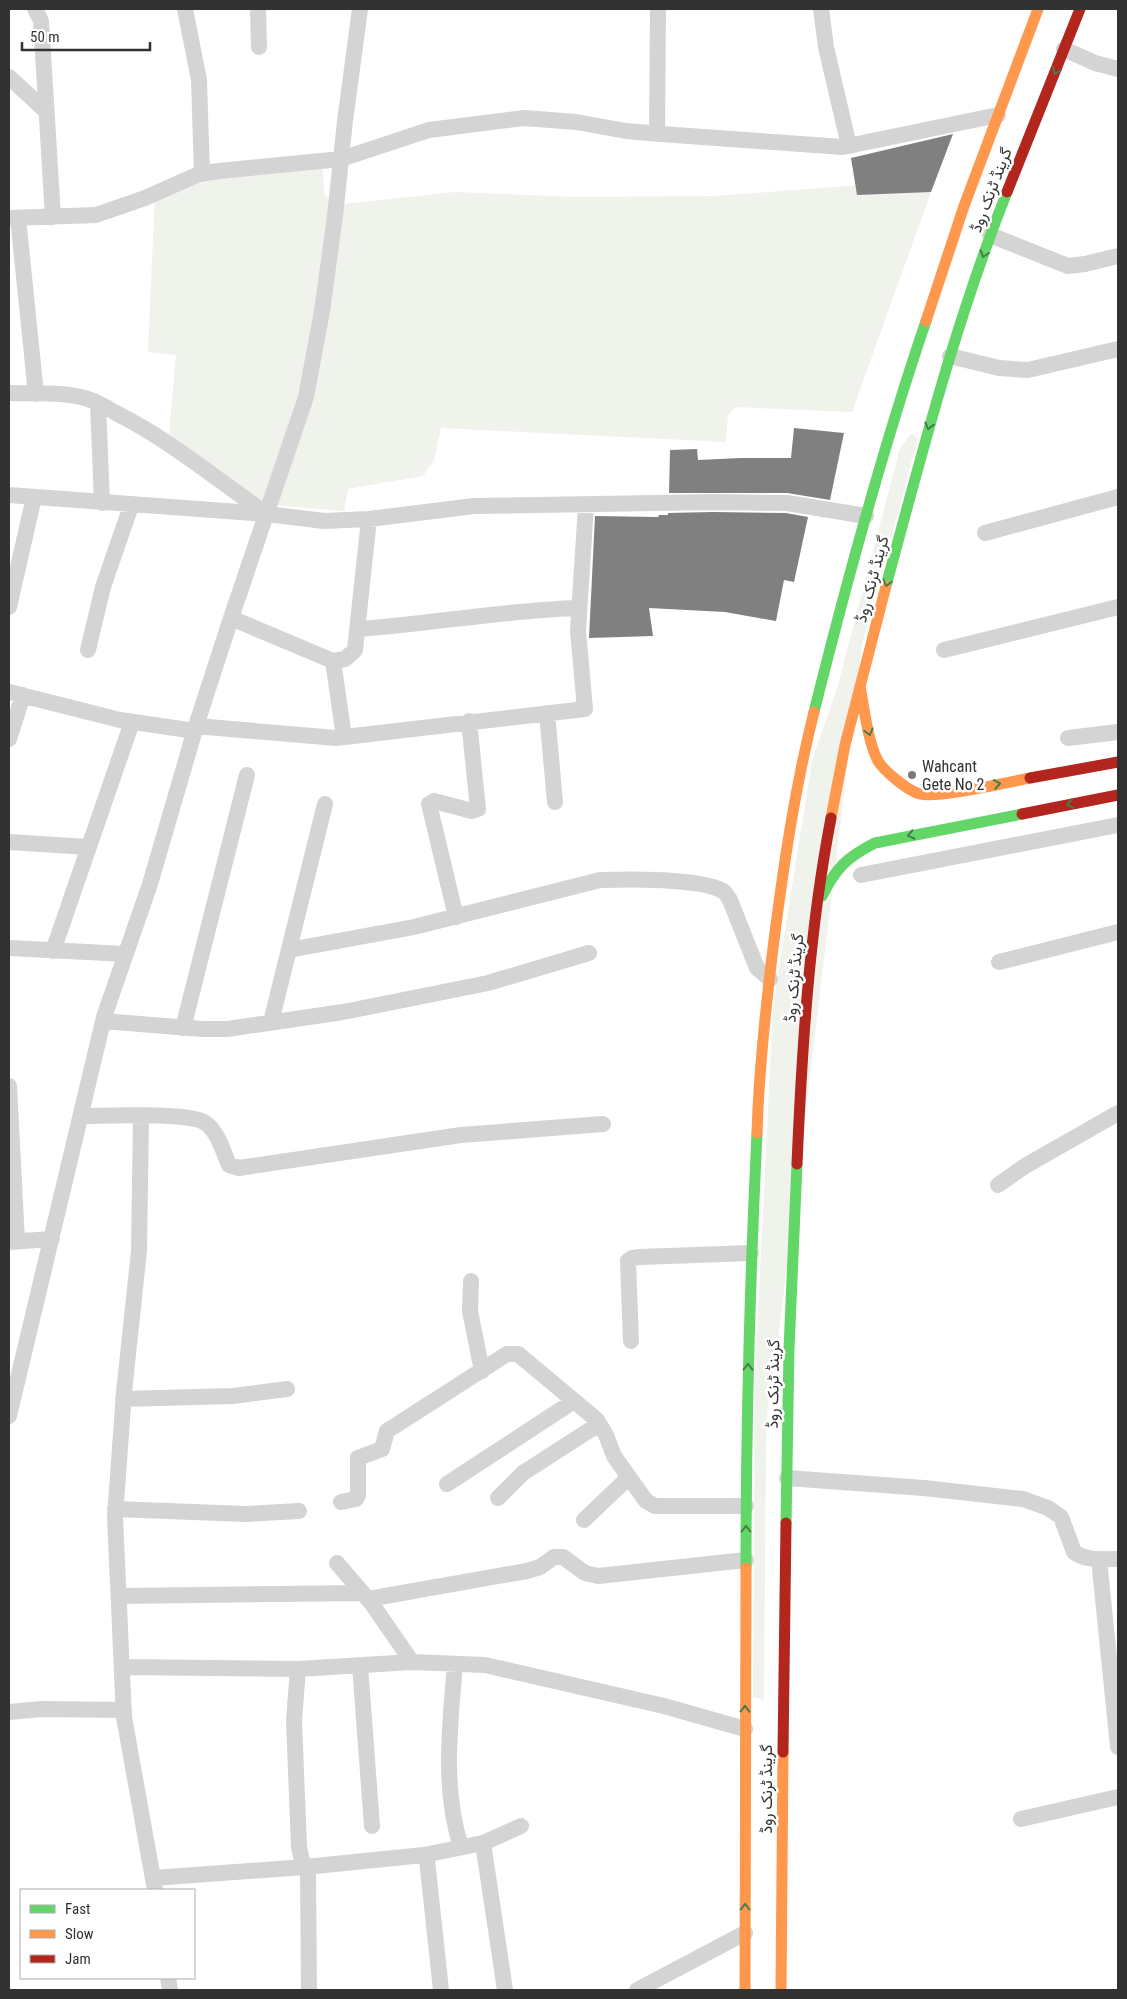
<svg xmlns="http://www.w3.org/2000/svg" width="1127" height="1999" font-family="'Roboto Condensed',Vazirmatn,sans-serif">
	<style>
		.green { fill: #f0f2ec }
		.building { fill: #808080 }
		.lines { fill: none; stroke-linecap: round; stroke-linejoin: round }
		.street { stroke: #d4d4d4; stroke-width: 16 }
		.fast { stroke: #63d668; stroke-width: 11 }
		.slow { stroke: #ff974d; stroke-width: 11 }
		.jam { stroke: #b3261e; stroke-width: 11 }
		.oneway { stroke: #487c4a }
		.poi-dot { fill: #7a7a7a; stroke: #fff; stroke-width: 2 }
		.labels { text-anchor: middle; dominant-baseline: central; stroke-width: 5; stroke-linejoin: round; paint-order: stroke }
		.street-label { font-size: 16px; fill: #323232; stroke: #fff }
		.poi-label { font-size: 16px; fill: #323232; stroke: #fff; text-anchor: start }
	</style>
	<rect width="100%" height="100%" fill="#fff"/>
	<!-- green -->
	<path class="green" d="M322,166L325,196L344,204L455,192L574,197L715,196L848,186L931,192L852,412L735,407L728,416L726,442L441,428L434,460L423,476L348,489L344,511L271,505L236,487L173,437L169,433L176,355L148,352L155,194L199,180Z
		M911,434L918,438L862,644L776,1357L769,1386L766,1438L764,1700L753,1697L755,1374L773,1006L812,761L838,685L900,448Z"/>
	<!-- building -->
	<path class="building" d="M953,134L931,192L857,195L851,158Z
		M794,428L844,433L830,500L787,493H669L670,450L697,449L698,460L741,458H791Z
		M713,512L786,513L808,517L794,582L784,580L776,621L725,612L649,608L653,636L589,638L595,516L658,517L659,515H668V513Z"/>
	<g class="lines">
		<!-- street -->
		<path class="street" d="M35,9L41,21L53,217
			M185,9L199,80L202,174
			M258,9L259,47
			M821,9L826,47L849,146
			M1064,49L1095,63L1118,69
			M9,77L46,111
			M657,134L658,9
			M9,218L96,215L145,198L199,174L219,171L341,159L429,130L524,118L576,122L626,131L661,134L843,147L998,115
			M18,218L36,394
			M990,235L1068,266L1085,264L1118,256
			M950,356L999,368L1028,370L1118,349
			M9,393C34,394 64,391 88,399C98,402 107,408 116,413C170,440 217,480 267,514
			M98,404L102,503
			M9,495L267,514L324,521L369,519L474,506L713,502L787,503L866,516
			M985,533L1118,497
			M9,607L34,497
			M231,618L333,661
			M357,629C432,624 505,610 579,608
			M88,650L103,587L131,506
			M944,650L1118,607
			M9,692L120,720L195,731
			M547,713L555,802
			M196,726L336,738L585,709L578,631L586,505
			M344,737L333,661L345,659L355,650L369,519
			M1068,738L1118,732
			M9,739L23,695
			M9,842L88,847
			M861,875L1118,825
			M456,917L429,804L434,801L472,811L478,809L469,721
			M9,948L126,954
			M289,950L414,927L600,880C627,879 700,878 723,891C726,893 728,897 730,900L757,968L770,979
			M53,951L132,722
			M999,962L1118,932
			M103,1021L202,1029H227L343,1012L488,983L589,953
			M271,1022L325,804
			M183,1028L247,775
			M9,1086L17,1241
			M81,1116C105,1116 186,1112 204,1122C218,1131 223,1151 229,1165L239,1168L461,1135L603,1124
			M141,1116L139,1251L124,1392L115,1517L124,1717L155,1890
			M998,1185L1025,1166L1118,1113
			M9,1242L52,1239
			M471,1281L470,1311L482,1371
			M631,1341L628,1261L632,1258L640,1257L751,1253
			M123,1399L233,1396L287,1389
			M9,1416L104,1017L150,884L196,726L231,618L306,397L322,311L335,216L345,121L360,9
			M787,1478L924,1488L1023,1499L1048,1508L1061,1517L1074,1552C1086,1561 1103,1559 1118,1559
			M447,1484L574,1401
			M498,1498L523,1473L599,1424
			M341,1502L356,1499L358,1495V1458L382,1449L387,1431L507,1354H518L597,1420L606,1435L614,1456L646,1501L655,1506H746
			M115,1509L246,1514L299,1511
			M584,1520L629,1477
			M1099,1559L1118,1747
			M337,1563L372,1604L412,1662
			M119,1596L363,1593
			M368,1599L527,1571L540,1567L554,1557H563L585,1573L598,1576L746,1560
			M455,1664C450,1725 442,1788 461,1847
			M360,1666L372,1826
			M122,1667L298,1669L412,1662L485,1665L664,1706L745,1729
			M298,1669L294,1720L299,1847L302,1861L308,1873L309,1990
			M9,1712L42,1709L124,1710
			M1021,1819L1118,1797
			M483,1843L505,1990
			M427,1860L441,1990
			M153,1878L305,1867L424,1855L483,1843L521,1826
			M168,1978L170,1990
			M637,1990L745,1933"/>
		<!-- fast -->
		<path class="fast" d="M886,586C922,453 956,320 1007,192
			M814,712C847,580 882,450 926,321
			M822,896C836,868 847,857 875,843L1022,814
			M786,1523L789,1349L797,1164
			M746,1568C746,1423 750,1278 757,1133"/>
		<!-- slow -->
		<path class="slow" d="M926,321L964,206L1038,9
			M860,686C864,707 868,743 878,761C884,771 908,791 920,794C936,799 1009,782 1030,778
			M831,818L845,745L886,586
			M757,1133C759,1068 766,1004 774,940C784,863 795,787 814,712
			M745,1990L746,1568
			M781,1990L783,1752"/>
		<!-- jam -->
		<path class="jam" d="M1007,192L1080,9
			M1030,778L1118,762
			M1022,814L1118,795
			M797,1164C802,1048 809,932 831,818
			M783,1752L786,1523"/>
	</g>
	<!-- one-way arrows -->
	<defs><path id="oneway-chevron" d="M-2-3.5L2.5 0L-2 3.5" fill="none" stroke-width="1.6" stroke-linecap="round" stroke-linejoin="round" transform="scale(1.25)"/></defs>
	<g class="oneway">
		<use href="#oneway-chevron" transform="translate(1056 71) rotate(111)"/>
		<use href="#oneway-chevron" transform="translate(984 254) rotate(108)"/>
		<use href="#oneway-chevron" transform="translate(929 426) rotate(104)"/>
		<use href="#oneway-chevron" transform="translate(887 583) rotate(105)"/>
		<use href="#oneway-chevron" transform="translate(869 732) rotate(75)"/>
		<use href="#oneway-chevron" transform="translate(997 784) rotate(-10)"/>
		<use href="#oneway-chevron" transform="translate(1070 804) rotate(169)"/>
		<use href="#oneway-chevron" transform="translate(911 835) rotate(168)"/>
		<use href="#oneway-chevron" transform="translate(748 1367) rotate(-89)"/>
		<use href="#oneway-chevron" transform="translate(746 1529) rotate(-90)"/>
		<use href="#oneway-chevron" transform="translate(745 1709) rotate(-89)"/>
		<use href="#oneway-chevron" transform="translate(745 1907) rotate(-90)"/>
	</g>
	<!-- markers -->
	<circle class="poi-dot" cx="912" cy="775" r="5"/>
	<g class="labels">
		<!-- street labels -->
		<g class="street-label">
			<text transform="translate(991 190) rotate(-69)">گرینڈ ٹرنک روڈ</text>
			<text transform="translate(872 579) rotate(-75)">گرینڈ ٹرنک روڈ</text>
			<text transform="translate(794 978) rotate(-85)">گرینڈ ٹرنک روڈ</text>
			<text transform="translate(773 1384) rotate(-89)">گرینڈ ٹرنک روڈ</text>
			<text transform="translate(766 1789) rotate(-90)">گرینڈ ٹرنک روڈ</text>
		</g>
		<!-- poi labels -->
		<g class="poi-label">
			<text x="922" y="766">Wahcant<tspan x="922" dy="18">Gete No 2</tspan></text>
		</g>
	</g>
	<!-- border -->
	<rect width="1127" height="1999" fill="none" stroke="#323232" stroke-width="20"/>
	<!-- legend -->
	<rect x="20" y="1889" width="175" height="90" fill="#ffffff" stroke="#adadad"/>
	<rect x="30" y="1905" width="25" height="8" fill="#63d668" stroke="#adadad"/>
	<text x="65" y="1914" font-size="15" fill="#323232">Fast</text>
	<rect x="30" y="1930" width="25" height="8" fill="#ff974d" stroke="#adadad"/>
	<text x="65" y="1939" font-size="15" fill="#323232">Slow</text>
	<rect x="30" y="1955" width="25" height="8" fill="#b3261e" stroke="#adadad"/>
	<text x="65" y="1964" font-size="15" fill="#323232">Jam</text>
	<!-- scale -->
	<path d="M22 42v8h128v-8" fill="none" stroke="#323232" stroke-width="2.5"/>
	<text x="30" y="42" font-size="15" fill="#323232" stroke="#ffffff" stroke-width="4" paint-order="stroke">50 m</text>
</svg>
